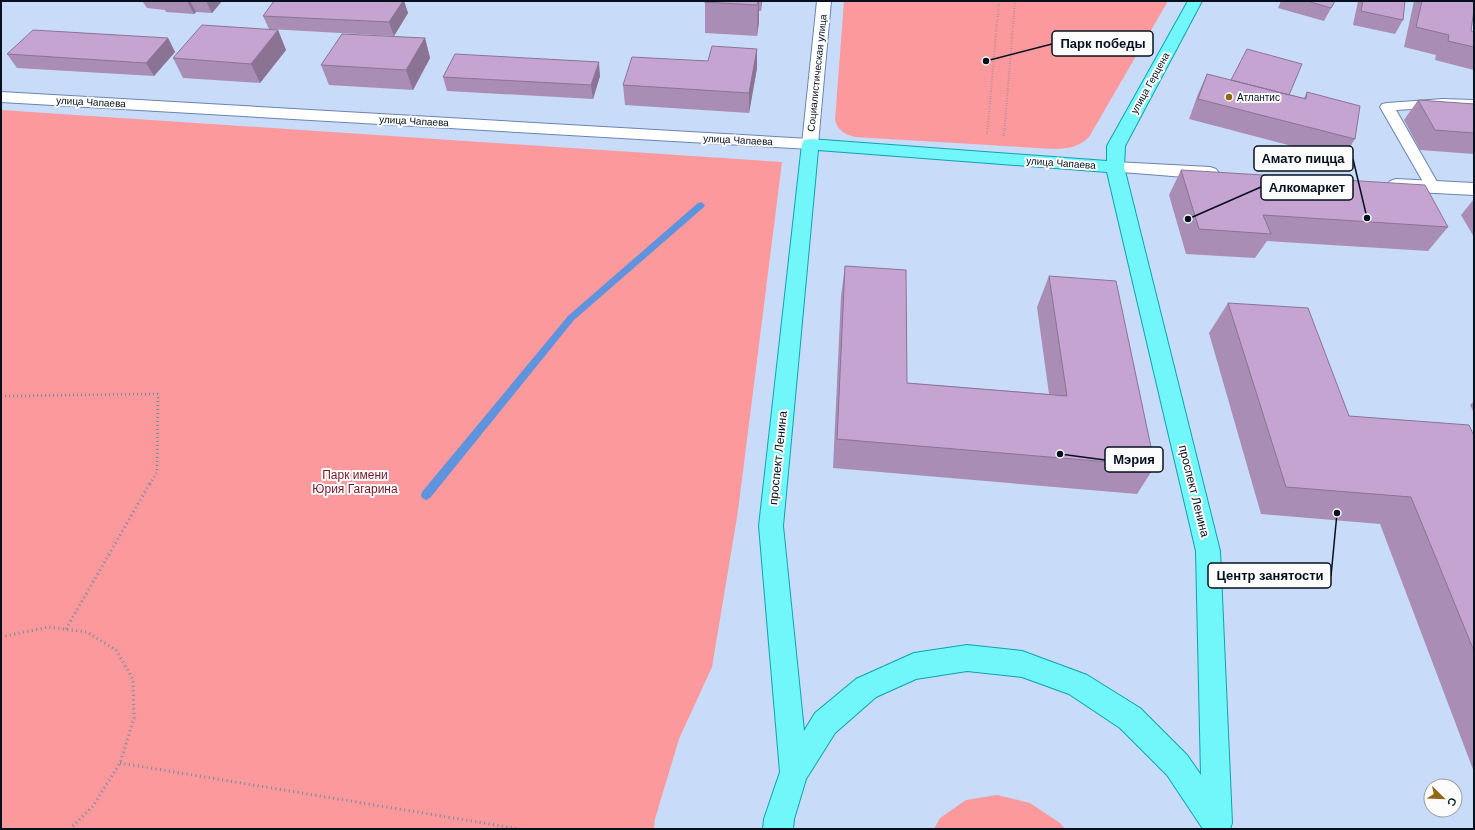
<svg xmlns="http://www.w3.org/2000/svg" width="1475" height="830" font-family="Helvetica,sans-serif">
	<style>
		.green { fill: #fc999d }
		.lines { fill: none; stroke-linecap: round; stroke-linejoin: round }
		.stream { fill: #5e93dd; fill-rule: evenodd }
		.service-casing { stroke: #6785b1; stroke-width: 2 }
		.tertiary-casing { stroke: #6785b1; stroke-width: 2 }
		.secondary-casing { stroke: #6785b1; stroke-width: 2 }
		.primary-casing { stroke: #0ea3ab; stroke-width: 2 }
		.path-far2 { stroke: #77889f; stroke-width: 2; stroke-dasharray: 0.5 2; stroke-linecap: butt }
		.path-far1 { stroke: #77889f; stroke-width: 2.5; stroke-dasharray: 1 3; stroke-linecap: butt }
		.path { stroke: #77889f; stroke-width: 3; stroke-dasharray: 1 3.5; stroke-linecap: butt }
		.service { fill: #fff; fill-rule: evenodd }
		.tertiary { fill: #fff; fill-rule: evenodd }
		.secondary { fill: #fff; fill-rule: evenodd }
		.primary { fill: #71f7fa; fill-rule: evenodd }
		.wall { fill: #aa8db5 }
		.shaded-wall { fill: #8b7393 }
		.building { fill: #c6a4d2; stroke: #8b7393 }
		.poi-dot { fill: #936612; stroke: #fcfcfc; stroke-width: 1.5 }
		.labels { text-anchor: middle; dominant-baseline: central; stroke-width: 4; stroke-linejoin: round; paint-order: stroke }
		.far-street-label { font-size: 10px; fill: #05101f; stroke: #fcfcfc }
		.far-poi-label { font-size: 10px; fill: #05101f; stroke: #fcfcfc; text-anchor: start }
		.street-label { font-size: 12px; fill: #05101f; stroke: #fcfcfc }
		.park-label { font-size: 12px; fill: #751a28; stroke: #fcfcfc }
		.leader { fill: none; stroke: #05101f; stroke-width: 1.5 }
		.callout-dot { fill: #05101f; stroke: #fcfcfc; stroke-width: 1.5 }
		.callout { fill: #fcfcfc; stroke: #05101f; stroke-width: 1.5 }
		.callout-label { font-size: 13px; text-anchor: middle; font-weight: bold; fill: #05101f }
	</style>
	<rect width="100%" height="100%" fill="#c8dcf9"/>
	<!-- green -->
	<path class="green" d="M844,1H1168L1089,137C1077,148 1070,148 1054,149L855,137C845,134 838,131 835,120Z
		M1,110L782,162L738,511L712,667L679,739L655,819L654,829H1Z
		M997,795L1030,803L1060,823L1065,829H934L940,818L966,800Z"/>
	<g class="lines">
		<!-- stream -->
		<path class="stream" d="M701,202L705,205L704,207L574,320L430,498L426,500L422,498L421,495L422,492L568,316L698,203Z"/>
		<!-- service casing -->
		<g class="service-casing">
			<path id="service" d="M1443,99L1474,100V108L1443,107L1396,110L1440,187L1438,190L1433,192L1428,190L1426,187L1380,107L1382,104L1387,103Z"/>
		</g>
		<!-- tertiary casing -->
		<g class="tertiary-casing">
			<path id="tertiary" d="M1,92L810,139L816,140L818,144L816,148L810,149L1,102Z
				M1115,162L1210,167L1216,169L1219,173L1216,177L1210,179L1109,171L1106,167L1109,163Z
				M1396,179L1474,183V195L1396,191L1390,189L1387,185L1390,181Z"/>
		</g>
		<!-- secondary casing -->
		<g class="secondary-casing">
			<path id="secondary" d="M817,1H831L818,144L816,148L810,149L804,148L802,144Z"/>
		</g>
		<!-- primary casing -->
		<g class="primary-casing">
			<path id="primary" d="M1188,1H1202L1125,146L1124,167L1220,551L1232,823L1230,829H1203L1167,775L1120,728L1069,694L1022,677L967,671L916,679L876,697L835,733L806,779L794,819L793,829H763L764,819L780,772L759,526L802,144L804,140L810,139L1107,161V146ZM818,150L1107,172L1196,551L1201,775L1187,755L1140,708L1087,675L1022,651L967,645L914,653L856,679L815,713L804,731L783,526Z"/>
		</g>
		<!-- path-far2 -->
		<path class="path-far2" d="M987,134L999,1
			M1004,136L1015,1"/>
		<!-- path-far1 -->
		<path class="path-far1" d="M1,396L158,394L157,472L150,484"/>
		<!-- path -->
		<path class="path" d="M66,629L150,483
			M1,637L48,627L87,632L116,650L133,679L134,718L120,763L93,806L70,829
			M120,763L520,829"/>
		<!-- service -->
		<use href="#service" class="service"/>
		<!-- tertiary -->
		<use href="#tertiary" class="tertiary"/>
		<!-- secondary -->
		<use href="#secondary" class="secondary"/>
		<!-- primary -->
		<use href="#primary" class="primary"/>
	</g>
	<!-- wall -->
	<path class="wall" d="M142,1H222L212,13L196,12L194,14L166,12L165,10L147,8Z
		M274,1H404L408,13L394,36L269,29L263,16Z
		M705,1H762L761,11H759V22L757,36L705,33Z
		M1281,1H1335L1324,21L1278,8Z
		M1358,1H1405L1403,20L1395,34L1353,25Z
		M1414,1H1474L1471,31L1474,32V70L1435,60L1436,55L1404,47Z
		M278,30L286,50L260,83L183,78L173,58Z
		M168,38L175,52L154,76L17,68L7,54Z
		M425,38L430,58L413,90L329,85L321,65Z
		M757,49V68L749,113L625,105L623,85Z
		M1207,74L1304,98L1307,92L1355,139L1342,159L1189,119L1198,94Z
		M600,76L593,99L447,91L443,77Z
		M1418,100L1474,104V154L1420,150L1404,120Z
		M1181,170L1448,227L1428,251L1267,241L1255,258L1186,254L1169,195Z
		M1474,199V237L1461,215Z
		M845,266L907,383L1049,394L1037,307L1049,276L1155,466L1137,494L833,468L841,296Z
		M1228,303L1349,416L1474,436V772L1380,524L1261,514L1209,333Z
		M1474,401V413L1470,405Z"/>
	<!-- shaded-wall -->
	<path class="shaded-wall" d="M187,1H190L196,12L194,14Z
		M206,1H222L212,13Z
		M403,1H404L408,13L394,36L389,22Z
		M758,1H759V22L757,36Z
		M761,1H762L761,11Z
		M278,30L286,50L260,83L251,64Z
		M168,38L175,52L154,76L146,63Z
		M425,38L430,58L413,90L406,70Z
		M757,49V68L749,113V93Z
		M599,62L600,76L593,99L591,85Z"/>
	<!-- building -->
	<path class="building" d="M274,1H403L389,22L263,16Z
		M705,1H758L757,5L704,2Z
		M1307,1H1335L1331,8Z
		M1363,1H1405L1403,20L1361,11Z
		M1422,1H1474V9L1471,31L1474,32V47L1448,41L1449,35L1416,27Z
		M202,25L278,30L251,64L173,58Z
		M33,30L168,38L146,63L7,54Z
		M342,34L425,38L406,70L321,65Z
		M712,46L757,49L749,93L623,85L632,57L708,61Z
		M1247,49L1302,64L1289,95L1231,80Z
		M455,54L599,62L591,85L443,77Z
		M1207,74L1306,99L1307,92L1360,106L1355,139L1198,99Z
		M1418,100L1474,104V133L1435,130Z
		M1181,170L1425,185L1448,227L1263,215L1271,234L1199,229Z
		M845,266L906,270L907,383L1067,396L1049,276L1116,281L1155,466L837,439Z
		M1228,303L1308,308L1349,416L1469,425L1474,436V651L1411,497L1286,487Z"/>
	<!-- markers -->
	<circle class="poi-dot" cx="1229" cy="97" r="4"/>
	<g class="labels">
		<!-- far-street labels -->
		<g class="far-street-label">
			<text transform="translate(817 73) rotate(-84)">Социалистическая улица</text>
			<text transform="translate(1150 83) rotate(-61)">улица Герцена</text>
			<text transform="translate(91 102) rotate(3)">улица Чапаева</text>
			<text transform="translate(414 121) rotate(3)">улица Чапаева</text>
			<text transform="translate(738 140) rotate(3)">улица Чапаева</text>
			<text transform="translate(1061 163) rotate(4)">улица Чапаева</text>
		</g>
		<!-- far-poi labels -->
		<g class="far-poi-label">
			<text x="1237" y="97">Атлантис</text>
		</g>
		<!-- street labels -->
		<g class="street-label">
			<text transform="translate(778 458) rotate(-84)">проспект Ленина</text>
			<text transform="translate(1194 491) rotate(76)">проспект Ленина</text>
		</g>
		<!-- park labels -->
		<g class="park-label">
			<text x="355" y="475">Парк имени<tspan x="355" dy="14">Юрия Гагарина</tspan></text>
		</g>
	</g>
	<!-- callouts -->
	<path class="leader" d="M986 61L1052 44M1367 218L1353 159M1188 219L1261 187M1060 454L1105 460M1337 513L1331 576"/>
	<g class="callout-dot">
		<circle cx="986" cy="61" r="4"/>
		<circle cx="1367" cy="218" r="4"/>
		<circle cx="1188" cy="219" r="4"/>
		<circle cx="1060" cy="454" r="4"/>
		<circle cx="1337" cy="513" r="4"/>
	</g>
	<g class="callout">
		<rect x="1052" y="31" width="101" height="25" rx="4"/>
		<rect x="1254" y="146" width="99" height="25" rx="4"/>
		<rect x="1261" y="175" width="92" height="25" rx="4"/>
		<rect x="1105" y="447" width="58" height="25" rx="4"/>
		<rect x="1208" y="563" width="123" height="25" rx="4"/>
	</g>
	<g class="callout-label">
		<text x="1103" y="48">Парк победы</text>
		<text x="1303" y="163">Амато пицца</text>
		<text x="1307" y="192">Алкомаркет</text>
		<text x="1134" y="464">Мэрия</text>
		<text x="1270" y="580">Центр занятости</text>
	</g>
	<!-- border -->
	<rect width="1475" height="830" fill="none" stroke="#05101f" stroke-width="4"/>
	<!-- north arrow -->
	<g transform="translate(1443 798) rotate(113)"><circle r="19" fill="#fcfcfc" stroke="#999ea4"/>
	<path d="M0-3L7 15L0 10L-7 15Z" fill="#936612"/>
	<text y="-6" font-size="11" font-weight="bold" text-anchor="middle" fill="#05101f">С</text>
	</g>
</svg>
